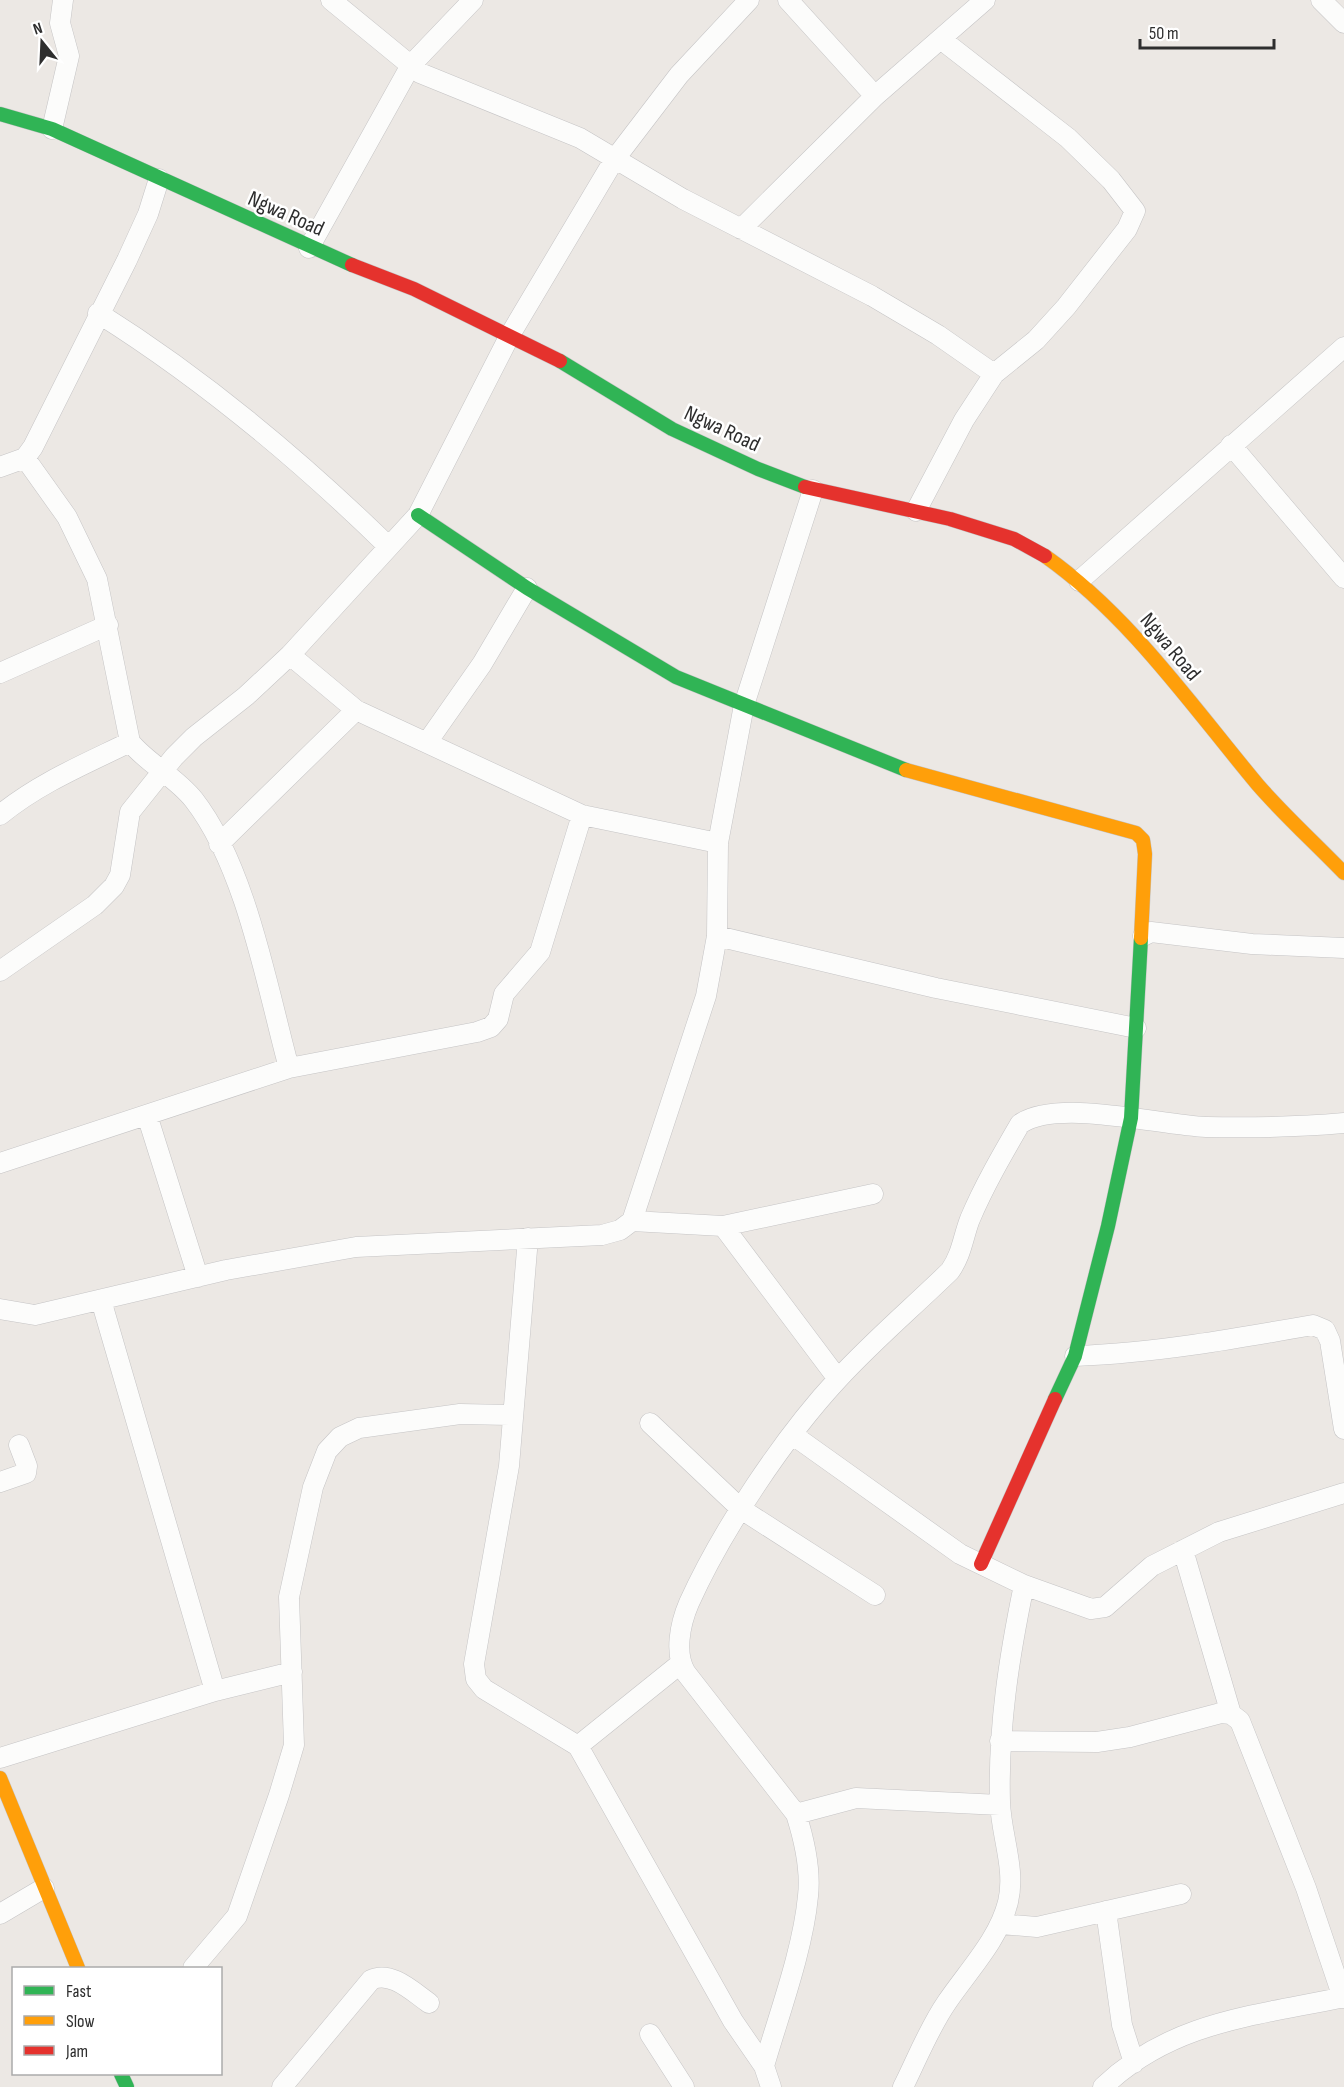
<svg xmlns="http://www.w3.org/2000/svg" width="1344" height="2087" font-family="'Sofia Sans Condensed',sans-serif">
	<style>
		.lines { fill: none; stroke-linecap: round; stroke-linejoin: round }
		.street-casing { stroke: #c5c4c5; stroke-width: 21 }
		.fast-casing { stroke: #c5c4c5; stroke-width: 15 }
		.slow-casing { stroke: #c5c4c5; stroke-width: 15 }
		.jam-casing { stroke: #c5c4c5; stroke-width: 15 }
		.street { stroke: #fcfcfb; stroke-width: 20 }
		.fast { stroke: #30b455; stroke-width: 14 }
		.slow { stroke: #ff9f0a; stroke-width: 14 }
		.jam { stroke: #e5322d; stroke-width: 14 }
		.labels { text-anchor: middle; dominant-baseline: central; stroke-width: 5; stroke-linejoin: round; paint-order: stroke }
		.street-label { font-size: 22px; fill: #2e2e2e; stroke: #fff }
	</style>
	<rect width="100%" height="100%" fill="#ece8e4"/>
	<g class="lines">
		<!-- street casing -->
		<g class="street-casing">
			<path id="street" d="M331,0L420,73L580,138L683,199L872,296L938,335L994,374
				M788,0L875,96
				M1321,0L1344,23
				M52,129L69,56L60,23L63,0
				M741,229L875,96L985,0
				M309,248L411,65L473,0
				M98,313C203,379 300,460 388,546
				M1231,445L1344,578
				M25,458L67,517L97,579L130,742C148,764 176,777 194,800C246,867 267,987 289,1068
				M0,467L25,458L33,447L127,260L148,214L159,179
				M916,511L964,420L994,374L1036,340L1066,307L1127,229L1135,211L1111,180L1068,138L942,40
				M1079,581L1344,347
				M290,655L356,710L582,815L718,843
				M0,673L108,625
				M428,741L482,664L527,588
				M0,815C39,783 85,764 130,742
				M219,844L356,710
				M717,936L936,988L1136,1028
				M1143,936L1151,932L1252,944L1344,948
				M0,971L95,905L114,886L120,875L130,812L174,757L194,737L246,696L290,655L418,515L510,335L614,160L679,75L749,0
				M147,1115L198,1277
				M0,1163L289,1068L477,1032L491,1027L498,1019L504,994L540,952L582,815
				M632,1221L723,1226L873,1194
				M723,1226L838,1379
				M528,1238L509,1466L474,1664L476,1679L484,1689L578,1746L733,2021L764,2066
				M101,1300L215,1691
				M0,1309L35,1315L226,1270L356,1247L602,1235L620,1230L632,1221L706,996L717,936L718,843L744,705L813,490
				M1075,1356C1155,1353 1234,1339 1313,1325L1325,1330L1330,1341L1344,1429
				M650,1423L741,1509L875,1595
				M793,1435L960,1554L1024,1585L1091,1609L1105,1607L1152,1566L1219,1532L1344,1493
				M0,1482L26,1473L27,1466L19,1445
				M1183,1550L1231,1714
				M1000,1741L1097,1742L1130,1737L1221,1713L1231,1714L1240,1721L1306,1888L1343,1998
				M578,1746L680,1664
				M0,1758L215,1691L292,1672
				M796,1814L856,1798L1000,1805
				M1106,1911L1122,2025L1134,2063
				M0,1914L44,1888
				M1001,1924L1037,1927L1181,1894
				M193,1968L237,1916L279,1795L294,1745L289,1597L313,1487L327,1451L340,1437L359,1428L460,1414L512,1415
				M650,2034L684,2087
				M282,2087L371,1980C391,1970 413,1992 429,2003
				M771,2087L764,2066C779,2014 803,1950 808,1896C811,1869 804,1839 796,1814L686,1673C674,1654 680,1624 689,1603C722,1530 784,1437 838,1379C873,1341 913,1307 950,1271C962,1254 963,1237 970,1219C984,1186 1002,1155 1020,1124C1057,1098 1159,1125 1206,1127C1252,1128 1298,1127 1344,1123
				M903,2087C917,2059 929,2028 947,2002C968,1971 999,1939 1008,1902C1016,1869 1001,1835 1000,1802C998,1728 1009,1657 1024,1585
				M1103,2087C1172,2021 1255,2016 1344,1997"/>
		</g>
		<!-- fast casing -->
		<g class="fast-casing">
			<path id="fast" d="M0,114L52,129L352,265
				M560,361L672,429L758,469L805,487
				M418,515L527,588L676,677L906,770
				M1055,1399L1075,1356L1108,1226L1131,1118L1141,938
				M121,2074L127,2087"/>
		</g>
		<!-- slow casing -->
		<g class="slow-casing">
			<path id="slow" d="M1045,556C1130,616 1192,706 1258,785C1285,816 1316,844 1344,873
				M906,770L1136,833L1143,840L1145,854L1141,938
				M0,1778L78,1968"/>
		</g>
		<!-- jam casing -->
		<g class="jam-casing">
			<path id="jam" d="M352,265L414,289L560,361
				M805,487L950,519L1014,539L1045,556
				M981,1564L1055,1399"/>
		</g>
		<!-- street -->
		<use href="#street" class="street"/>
		<!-- fast -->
		<use href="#fast" class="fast"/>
		<!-- slow -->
		<use href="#slow" class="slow"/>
		<!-- jam -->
		<use href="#jam" class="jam"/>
	</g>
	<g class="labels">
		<!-- street labels -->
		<g class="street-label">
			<text transform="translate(286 214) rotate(24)">Ngwa Road</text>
			<text transform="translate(722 429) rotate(25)">Ngwa Road</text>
			<text transform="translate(1170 647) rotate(50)">Ngwa Road</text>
		</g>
	</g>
	<!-- legend -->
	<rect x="12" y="1967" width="210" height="108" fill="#ffffff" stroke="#ababab" stroke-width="1.5"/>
	<rect x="24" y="1986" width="30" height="9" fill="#30b455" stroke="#ababab" stroke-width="1.5"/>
	<text x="66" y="1997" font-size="18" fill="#2e2e2e">Fast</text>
	<rect x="24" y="2016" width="30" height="9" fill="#ff9f0a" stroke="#ababab" stroke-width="1.5"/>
	<text x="66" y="2027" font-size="18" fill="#2e2e2e">Slow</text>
	<rect x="24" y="2046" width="30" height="9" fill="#e5322d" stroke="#ababab" stroke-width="1.5"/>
	<text x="66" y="2057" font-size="18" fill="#2e2e2e">Jam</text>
	<!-- north arrow -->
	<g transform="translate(42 42) rotate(342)" stroke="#ffffff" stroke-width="4.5" paint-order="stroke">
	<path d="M0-4.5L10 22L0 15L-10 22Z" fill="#2e2e2e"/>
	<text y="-9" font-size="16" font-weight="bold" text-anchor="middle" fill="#2e2e2e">N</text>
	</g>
	<!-- scale -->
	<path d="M1140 39v9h134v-9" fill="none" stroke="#2e2e2e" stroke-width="3"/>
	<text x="1149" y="39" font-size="18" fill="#2e2e2e" stroke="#ffffff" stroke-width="4.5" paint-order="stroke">50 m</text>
</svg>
